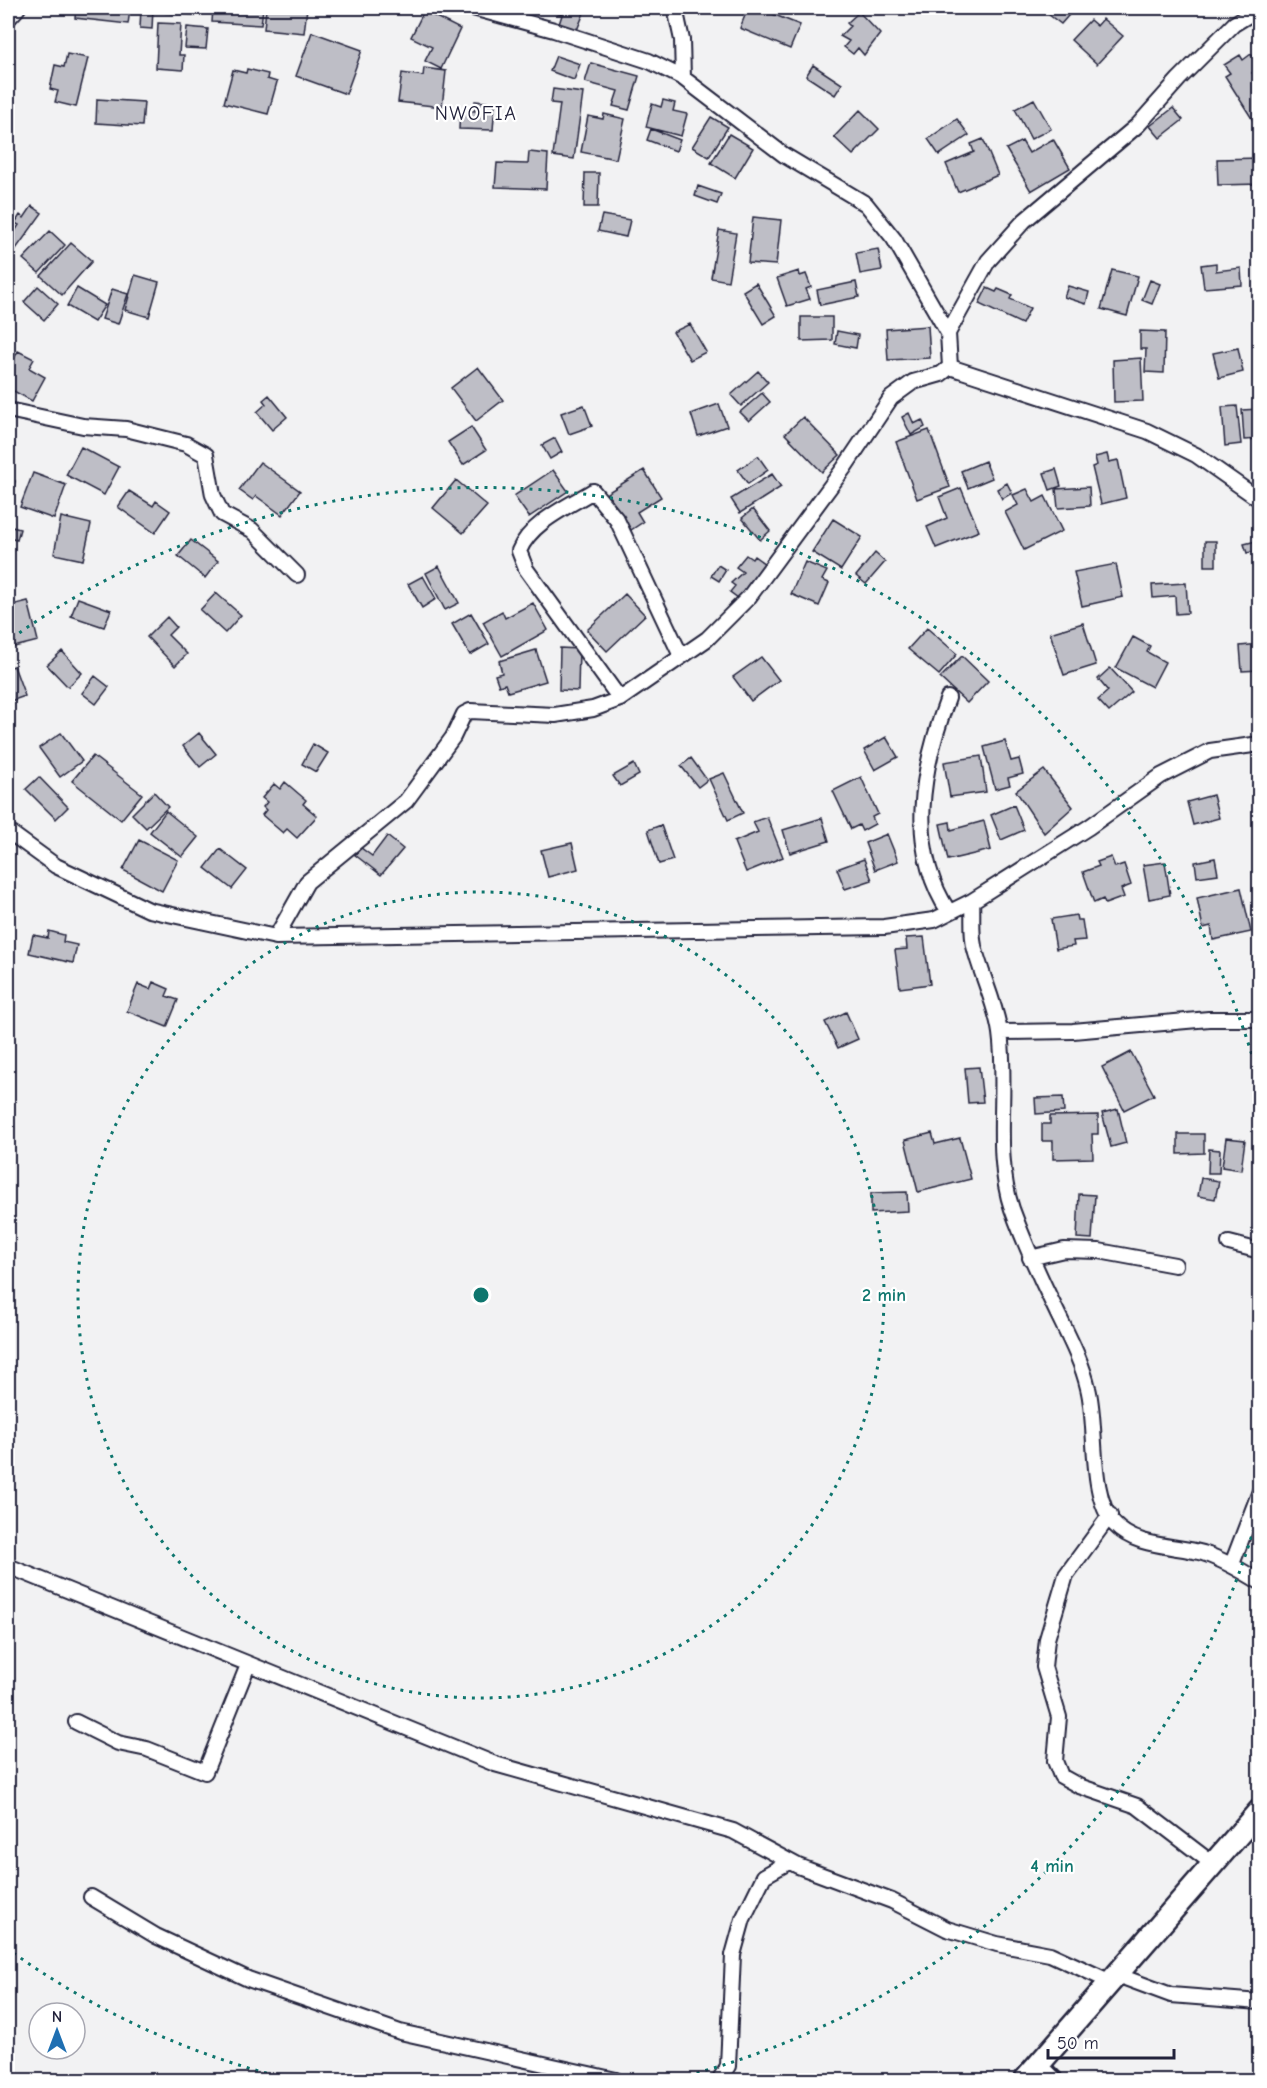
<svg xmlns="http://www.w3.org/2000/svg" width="1267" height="2088" font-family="'Comic Neue',sans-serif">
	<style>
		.building { fill: #bebec6; stroke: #22223b; stroke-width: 1.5 }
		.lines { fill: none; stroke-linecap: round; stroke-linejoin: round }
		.minor-casing { stroke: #22223b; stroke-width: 18 }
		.tertiary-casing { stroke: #22223b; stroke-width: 21 }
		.primary-casing { stroke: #22223b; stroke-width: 26 }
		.minor { stroke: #fff; stroke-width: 14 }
		.tertiary { stroke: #fff; stroke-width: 16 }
		.primary { stroke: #fff; stroke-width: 21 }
		.ring { fill: none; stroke: #0f766e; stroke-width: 3; stroke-dasharray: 3 6 }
		.labels { text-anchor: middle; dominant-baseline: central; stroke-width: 4.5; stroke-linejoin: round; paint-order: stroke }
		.quarter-label { font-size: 20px; letter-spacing: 1.5px; fill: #22223b; stroke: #fff }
		.centre { fill: #0f766e; stroke: #fff; stroke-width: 3 }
		.ring-label { font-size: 18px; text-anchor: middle; font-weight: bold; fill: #0f766e; stroke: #fff; stroke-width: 4.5; stroke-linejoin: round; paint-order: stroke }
	</style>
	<rect width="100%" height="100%" fill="#f2f2f3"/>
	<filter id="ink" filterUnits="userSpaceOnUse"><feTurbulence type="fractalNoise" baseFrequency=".0167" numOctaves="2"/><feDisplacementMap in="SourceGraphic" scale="12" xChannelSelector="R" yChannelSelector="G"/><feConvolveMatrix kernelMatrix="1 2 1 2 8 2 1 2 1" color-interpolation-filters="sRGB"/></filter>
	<g filter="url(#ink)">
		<!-- building -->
		<path class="building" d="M76,8H138V11L130,10L128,24L75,18Z
			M141,8H153L152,29L140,28Z
			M166,8H195V15L166,13Z
			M213,8H263L261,25L212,22Z
			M266,8H307L304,33L264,29Z
			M542,8H586L577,30L559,24L562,15Z
			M748,8H772L770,13L800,25L790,49L740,28Z
			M1040,8H1075L1061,24Z
			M424,11L460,29L441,69L425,61L432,47L411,37Z
			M859,12L880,34L864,55L858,48L853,54L844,47L849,41L840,36L850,26L847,23Z
			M1103,19L1123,36L1097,64L1071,40L1090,20L1097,26Z
			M158,23L181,24L179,55H184L183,70L156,68Z
			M187,27L208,29L206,49L185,48Z
			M312,32L362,50L346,94L296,76Z
			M67,54L88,58L76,107L55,102L58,91L50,89L55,65L64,67Z
			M1251,54L1260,68L1252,73L1260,81V123L1256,125L1225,76L1230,73L1224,65L1240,55L1243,60Z
			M556,56L580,64L574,80L550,71Z
			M591,63L639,76L629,110L613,106L618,91L585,82Z
			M813,65L842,84L835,95L806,76Z
			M424,68L446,71L442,107L398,102L402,73L423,76Z
			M247,69L268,74L267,79L277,82L268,114L224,103L233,70L246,73Z
			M553,89L583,93L574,159L553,156L560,104L551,103Z
			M97,99L144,102L142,126L96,123Z
			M1034,99L1051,129L1031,139L1015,109Z
			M663,100L675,103L673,111L687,114L681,136L646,127L652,104L661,107Z
			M475,101L495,103L493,130L459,129L460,110L475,111Z
			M1173,108L1183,120L1160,138L1150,126Z
			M860,110L879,129L853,155L834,137Z
			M604,114L625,119L616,159L581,152L588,116L603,119Z
			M711,117L728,127L709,157L692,147Z
			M957,119L969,135L939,155L928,139Z
			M651,129L680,140L676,151L647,140Z
			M729,134L753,148L735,178L711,163Z
			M983,139L998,175L958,192L946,164L974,152L971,144Z
			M1053,139L1070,168L1031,191L1006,149L1022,141L1029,153Z
			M529,152L548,154L546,189L495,187L497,163L528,164Z
			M1260,158V184L1218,185L1217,159Z
			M585,173H599L598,207H584Z
			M698,186L721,194L717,204L695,196Z
			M32,206L42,213L16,249L8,242L19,225L15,223L20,215L24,218Z
			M602,215L630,220L626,237L598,231Z
			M753,217L781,220L776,265L748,263Z
			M719,230L736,233L728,281L711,278Z
			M50,231L65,245L39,273L23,259Z
			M71,243L92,261L62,295L41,276Z
			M878,249L882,270L860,274L856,253Z
			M1216,263V271L1241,268L1242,285L1204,288L1201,265Z
			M1112,270L1138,276L1127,316L1101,309Z
			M799,271L800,276L806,274L811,287L806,289L810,299L787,306L777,278Z
			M135,275L159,282L149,317L125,310Z
			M1150,280L1160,284L1152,304L1142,300Z
			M856,282L859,297L820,305L817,290Z
			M756,283L776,316L763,324L743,291Z
			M38,286L58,304L44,320L24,302Z
			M1068,286L1089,292L1086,304L1064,297Z
			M77,288L105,305L94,322L67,306Z
			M987,288L996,292L998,289L1012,295L1010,299L1030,308L1022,324L979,304Z
			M112,289L128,294L118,324L102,319Z
			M801,317H832V340L801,341Z
			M690,324L706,352L690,360L673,332Z
			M928,326L930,358L888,360L886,329Z
			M837,331L858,335L856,348L835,344Z
			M1140,331L1165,332L1164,373L1145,372L1146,349H1140Z
			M1238,348L1243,372L1219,378L1213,353Z
			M18,351L34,359L29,368L45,377L32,401L8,388V370Z
			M1141,358L1143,401L1114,402L1113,360Z
			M478,367L503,400L476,421L451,388Z
			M758,371L768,382L741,406L731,395Z
			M762,393L770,402L749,421L740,412Z
			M269,395L287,417L272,430L257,412L266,404L263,400Z
			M719,404L727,426L698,436L691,414Z
			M584,405L592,426L569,434L561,413Z
			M1237,406L1241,444L1225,446L1222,407Z
			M1260,409V439L1244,440L1242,410Z
			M909,413L914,424L922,420L925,427L911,435L902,417Z
			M803,417L840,455L822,472L785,434Z
			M471,427L486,450L463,465L448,442Z
			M929,430L950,487L917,499L896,442Z
			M555,438L562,452L550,459L542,445Z
			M81,447L119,467L104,495L66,475Z
			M1107,454L1109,462L1118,460L1126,498L1101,504L1092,467L1097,465L1095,457Z
			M758,456L768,470L748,484L738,470Z
			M985,461L992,478L968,488L961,471Z
			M260,462L300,491L282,515L256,496L253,500L239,490Z
			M1056,469L1061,486L1050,490L1044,473Z
			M553,470L568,491L529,517L514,496Z
			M644,470L661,497L637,512L643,522L631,530L607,493Z
			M33,473L66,485L54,519L20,507Z
			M772,474L781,487L740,513L731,499Z
			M8,479L15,481L8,511Z
			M456,480L487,506L463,533L433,508Z
			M1007,483L1012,493L1002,499L997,489Z
			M1089,487L1090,506L1058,508L1056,489Z
			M961,488L979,531L936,548L927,527L947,518L939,497Z
			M1027,489L1034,502L1045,496L1062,531L1024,550L1005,512L1018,505L1013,495Z
			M129,491L153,506L156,501L170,511L155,533L118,507Z
			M753,509L770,531L760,540L742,518Z
			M61,517L91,524L83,560L54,554Z
			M833,519L862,537L841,570L812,552Z
			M8,526L20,529L17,540L8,538Z
			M191,540L218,561L205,578L178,556Z
			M1260,540V550L1247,553L1244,544Z
			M1205,541H1216V566H1205Z
			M875,553L885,562L866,584L856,576Z
			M746,555L752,559L754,556L765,564L738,598L730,592L735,586L731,583L743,572L736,567Z
			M805,562L827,571L822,580L829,583L819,606L791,594Z
			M1116,564L1123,597L1082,606L1074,572Z
			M718,565L726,570L719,581L711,576Z
			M439,566L459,603L445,610L426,573Z
			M423,576L436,599L422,608L408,584Z
			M1186,583L1188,613L1176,614L1175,596L1153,598L1152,585Z
			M216,593L241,615L225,633L200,610Z
			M625,594L645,615L607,651L587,630Z
			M78,598L111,610L104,627L71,616Z
			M28,601L38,641L10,648L8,606Z
			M533,603L548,630L502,656L483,622L502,611L505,618Z
			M471,613L489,644L470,655L452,624Z
			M167,617L176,627L168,635L187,654L175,666L147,637Z
			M1083,623L1096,665L1064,675L1050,633Z
			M927,628L957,654L939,675L908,649Z
			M1133,637L1150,646L1147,652L1165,662L1152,687L1116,668Z
			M1260,644V670L1242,671L1240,646Z
			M560,648L579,649L578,691L559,690Z
			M536,650L546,681L508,692L505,684L499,686L495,675L502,673L499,661Z
			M62,651L82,673L68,687L47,665Z
			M962,656L988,681L967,703L940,678Z
			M761,657L779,680L751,701L733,677Z
			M14,666L25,696L8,702V668Z
			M1110,668L1132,692L1109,712L1098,700L1108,691L1098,679Z
			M95,676L109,687L96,704L82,693Z
			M61,733L82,761L60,777L39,748Z
			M199,733L216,754L200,767L183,746Z
			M886,737L898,757L875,770L864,750Z
			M1005,741L1011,761L1019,759L1023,774L1008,778L1010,785L995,789L984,747Z
			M313,744L328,753L316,772L302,764Z
			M93,756L142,794L121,820L72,781Z
			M981,756L986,792L950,797L944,762Z
			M691,758L707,780L698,787L681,766Z
			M634,764L639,775L620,786L613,776Z
			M1044,770L1073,807L1044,833L1016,791Z
			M724,773L743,813L728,820L709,779Z
			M39,777L68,807L56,819L26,789Z
			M861,777L878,814L872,817L875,824L862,831L859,825L851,829L833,791Z
			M285,782L306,800L303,804L317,816L297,838L287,829L283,833L262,815L266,810L263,807L267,802L262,798L274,784L280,789Z
			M154,792L168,807L146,828L132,814Z
			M1213,795L1219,818L1193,825L1187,802Z
			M1014,805L1024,830L1001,840L991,815Z
			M166,811L198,837L182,857L150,832Z
			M767,817L783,857L746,872L734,842L758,832L753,822Z
			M822,818L829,841L790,853L783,830Z
			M984,821L991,850L948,860L940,824L950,822L951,830Z
			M661,825L673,860L659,864L648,830Z
			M887,834L898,861L875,870L865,843Z
			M387,836L403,849L381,875L355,855L361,848L372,856Z
			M139,840L178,860L162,891L123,870Z
			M572,843L578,869L548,877L541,850Z
			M220,849L247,870L232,889L205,868Z
			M1111,857L1115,867L1124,864L1131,885L1121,889L1124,897L1105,904L1103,899L1094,903L1083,872L1099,866L1097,862Z
			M1215,858L1218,874L1197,877L1195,862Z
			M864,859L872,880L845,889L837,869Z
			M1165,862L1170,895L1149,899L1143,865Z
			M1241,888L1251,932L1213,940L1211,926L1203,928L1197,898Z
			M1076,915L1077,920H1082L1085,940L1073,941L1074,946L1056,949L1051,919Z
			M49,931L64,935L63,942L77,945L73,963L29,953L33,935L48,938Z
			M924,937L930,984L900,988L895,950L907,949L906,938Z
			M153,982L169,989L166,996L178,1000L167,1027L127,1011L138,984L150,989Z
			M846,1012L858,1039L838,1048L825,1022Z
			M1131,1052L1154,1095L1124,1110L1102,1067Z
			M979,1067L983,1102L968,1103L965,1068Z
			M1063,1097L1064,1112L1036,1114L1035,1098Z
			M1118,1109L1126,1143L1111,1147L1102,1113Z
			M1098,1115V1134H1092L1093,1158L1053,1159V1141H1042V1124H1050V1116Z
			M932,1133L935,1144L960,1138L971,1179L918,1192L905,1140Z
			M1178,1134H1204V1153L1178,1154Z
			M1226,1138L1245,1140L1241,1170L1222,1167Z
			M1209,1149L1220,1150L1219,1173H1208Z
			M1201,1178L1219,1181L1215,1199L1198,1196Z
			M907,1192L908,1211L871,1213V1193Z
			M1079,1194L1095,1195L1092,1239L1077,1238Z"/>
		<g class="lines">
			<!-- minor casing -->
			<g class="minor-casing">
				<path id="minor" d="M473,8L554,30L649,61L683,78L784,155L866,204L894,239L948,333
					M675,8L682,40L683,78
					M8,19L18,8
					M950,367L1147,431L1196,455L1260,500
					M8,410L83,426L126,429L186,444L206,455L213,495L222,514L252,530L297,575
					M948,698C922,767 906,847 949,912
					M620,699L526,569L519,551C531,522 567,507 593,491L617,520L681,656
					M8,831L56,866L149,910L276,937L884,927L934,920L972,901L1089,827L1161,776L1210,751L1260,744
					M972,901C973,915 971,932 974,946C981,975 996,1004 1000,1033C1008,1090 993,1153 1012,1209C1024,1242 1038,1273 1053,1304C1066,1332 1081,1358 1088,1388C1098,1426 1088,1494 1114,1524C1136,1548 1175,1545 1203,1553C1224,1560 1241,1570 1260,1582
					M276,937L307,882L406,801L453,737L464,714L470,711L555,715L593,709L620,699L707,639L749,597L844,468L891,398L913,382L941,374L950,367L948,333L988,261L1024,221L1138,125L1179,79L1234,24L1260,8
					M1000,1032L1073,1031L1209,1019H1260
					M1229,1243L1260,1251
					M1030,1258L1064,1250L1099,1251L1175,1265
					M1110,1515L1066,1575L1047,1639L1044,1667L1059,1717L1055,1761L1061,1776L1079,1786L1137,1806L1213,1864
					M1232,1564L1260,1491
					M8,1566L495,1764L733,1831L798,1866L892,1901L947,1929L997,1944L1050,1954L1111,1982
					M76,1722L118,1743L147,1749L205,1772L248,1665
					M91,1897L156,1936L248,1979L337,2010L400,2032L616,2080
					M1117,1975L1171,1995L1260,2002
					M719,2080L728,2066L733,1955L743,1919L764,1876L789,1862"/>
			</g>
			<!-- tertiary casing -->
			<g class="tertiary-casing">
				<path id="tertiary" d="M1039,2065L1054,2080"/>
			</g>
			<!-- primary casing -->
			<g class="primary-casing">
				<path id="primary" d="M1025,2080L1260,1810"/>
			</g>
			<!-- minor -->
			<use href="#minor" class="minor"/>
			<!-- tertiary -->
			<use href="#tertiary" class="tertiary"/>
			<!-- primary -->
			<use href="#primary" class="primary"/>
		</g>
	</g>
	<!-- distance rings -->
	<g class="ring">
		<circle cx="481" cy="1295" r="403"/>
		<path d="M1259 1511A807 807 0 0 1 669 2080M293 2080A807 807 0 0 1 12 1952M12 638A807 807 0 0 1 1259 1079"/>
	</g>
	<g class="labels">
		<!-- quarter labels -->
		<g class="quarter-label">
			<text x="476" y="113">NWOFIA</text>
		</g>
	</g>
	<circle cx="481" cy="1295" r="9" class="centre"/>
	<g class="ring-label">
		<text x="884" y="1301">2 min</text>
		<text x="1052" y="1872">4 min</text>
	</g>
	<!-- margin -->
	<rect width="1267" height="2088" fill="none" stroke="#fff" stroke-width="30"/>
	<rect x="15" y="15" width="1237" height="2058" fill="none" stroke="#22223b" stroke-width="2" filter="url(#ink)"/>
	<!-- north arrow -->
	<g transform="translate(57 2031)"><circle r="28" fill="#ffffff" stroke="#a7a7b1" stroke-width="1.5"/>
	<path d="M0-4.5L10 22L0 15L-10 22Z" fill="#1f6fb2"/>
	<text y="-9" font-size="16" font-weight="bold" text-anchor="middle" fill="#22223b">N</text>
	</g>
	<!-- scale -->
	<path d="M1048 2049v9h126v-9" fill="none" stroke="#22223b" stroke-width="3"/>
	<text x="1057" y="2049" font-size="18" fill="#22223b" stroke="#ffffff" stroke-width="4.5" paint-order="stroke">50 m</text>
</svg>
